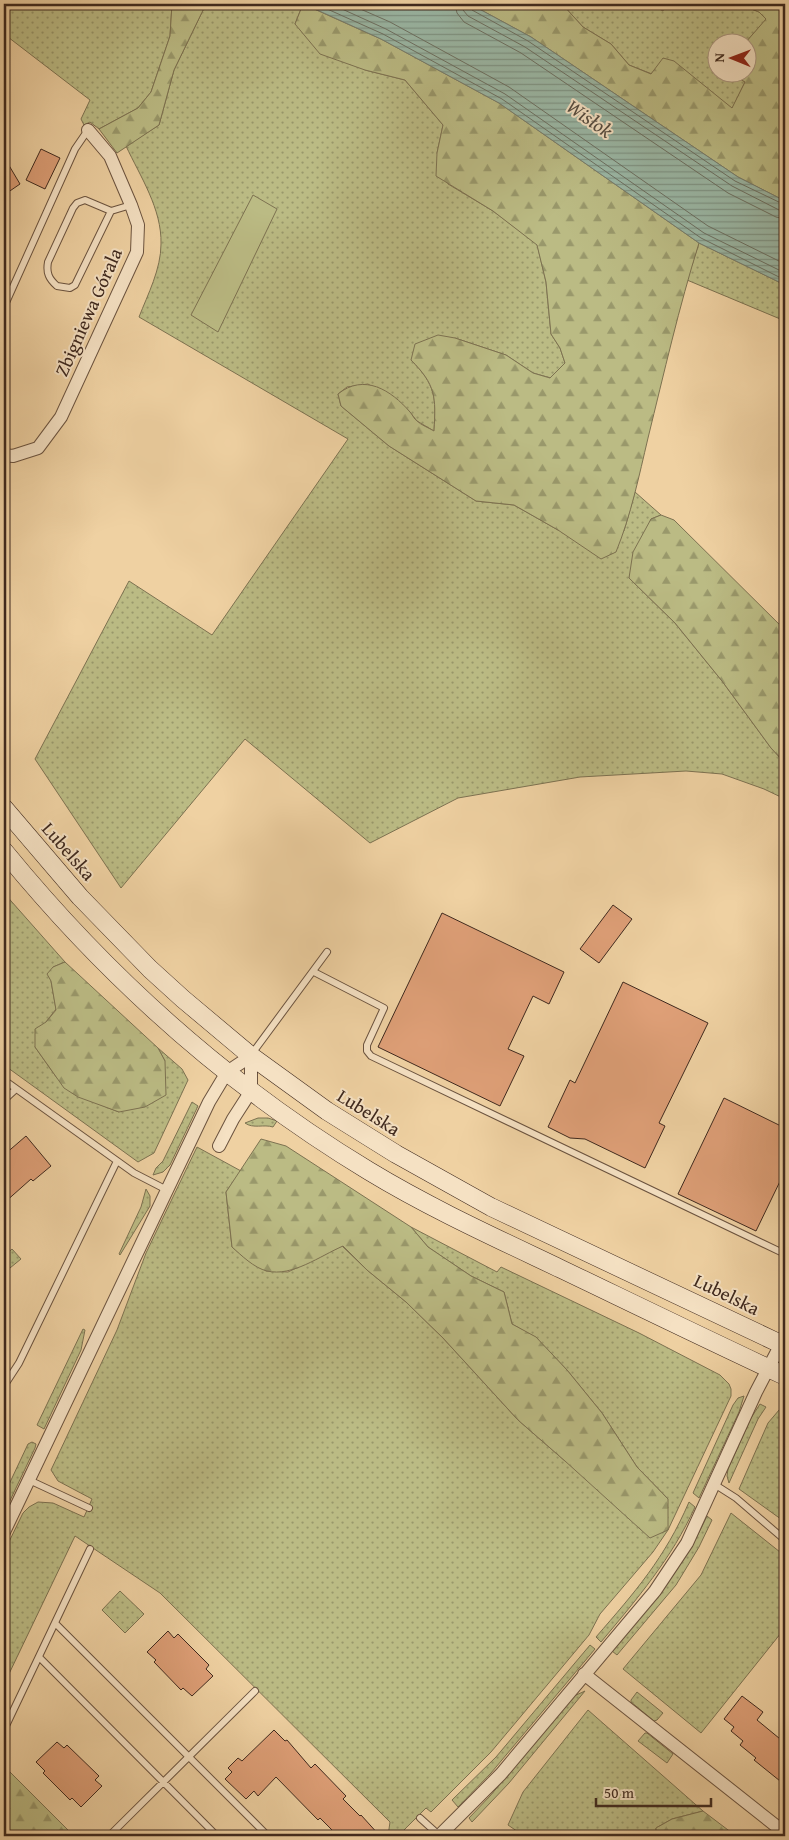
<svg xmlns="http://www.w3.org/2000/svg" width="789" height="1840" font-family="'Gentium Book Plus',serif">
	<style>
		.grass { fill: url(#grass-dots); stroke: #7d7251 }
		.forest { fill: url(#forest-firs); stroke: #7d7251 }
		.garden { fill: #bbbb84; stroke: #7d7251 }
		.water { fill: url(#water-rules); stroke: #767e6f }
		.lines { fill: none; stroke-linecap: round; stroke-linejoin: round }
		.shore { stroke: #6c7062; stroke-width: 1 }
		.building { fill: #de9f77; stroke: #3f291e }
		.service-casing { stroke: #6b533f; stroke-width: 8 }
		.minor-casing { stroke: #6b533f; stroke-width: 14 }
		.secondary-casing { stroke: #3f291e; stroke-width: 19 }
		.service { stroke: #f5e1c3; stroke-width: 6 }
		.minor { stroke: #f5e1c3; stroke-width: 12 }
		.secondary { stroke: #f5e1c3; stroke-width: 18 }
		.labels { text-anchor: middle; dominant-baseline: central; stroke-width: 4; stroke-linejoin: round; paint-order: stroke }
		.street-label { font-size: 19px; fill: #3f291e; stroke: #f5e1c3 }
		.water-label { font-size: 20px; font-style: italic; fill: #564c40; stroke: #f5e1c3 }
	</style>
	<defs>
		<pattern id="grass-dots" width="8" height="8" patternUnits="userSpaceOnUse" patternTransform="scale(1.25)"><rect width="8" height="8" fill="#bbbb84"/><path d="M2 2h.1M6 6h.1" fill="none" stroke="#99986b" stroke-width="1.8" stroke-linecap="round"/></pattern>
		<pattern id="forest-firs" width="22" height="20" patternUnits="userSpaceOnUse" patternTransform="scale(1.25)"><rect width="22" height="20" fill="#bbbb84"/><path d="M5 1l3.5 6h-7zM16 11l3.5 6h-7z" fill="#99986b"/></pattern>
		<pattern id="water-rules" width="6" height="5" patternUnits="userSpaceOnUse" patternTransform="scale(1.25)"><rect width="6" height="5" fill="#9ab7a5"/><path d="M0 2.5h6" fill="none" stroke="#7f9586"/></pattern>
	</defs>
	<rect width="100%" height="100%" fill="#efd1a2"/>
	<filter id="stains"><feTurbulence type="fractalNoise" baseFrequency=".004" numOctaves="4"/><feColorMatrix values="0 0 0 0 .2 0 0 0 0 .09 0 0 0 0 .02 0 0 0 .5 -.17"/></filter>
	<radialGradient id="worn" r=".72"><stop offset=".6" stop-color="#630" stop-opacity="0"/><stop offset="1" stop-color="#630" stop-opacity=".3"/></radialGradient>
	<!-- grass -->
	<path class="grass" d="M4,4H172L170,36L151,92L138,108L99,129L90,122L84,125L81,119L90,100L4,34Z
		M206,4H303L295,24L365,70L405,80L443,125L437,153L448,184L493,211L537,244L546,282L551,334L560,348L565,363L551,378L533,373L506,355L455,338L411,360C436,385 436,397 434,431L417,421L409,411L368,384L347,387L338,394L341,406L389,446L476,501L514,505L558,530L624,531L635,492L661,515L651,519L629,578L675,623L722,681L771,748L785,763V799L764,789L722,774L686,771L580,777L458,798L370,843L245,739L121,888L35,759L129,581L212,635L348,439L139,317C148,294 161,269 161,244C162,209 140,176 126,146L159,125L174,70Z
		M562,4H650L663,11L665,4H739L759,12L767,19L746,42H716V72L731,73L745,82L732,109L673,61L652,74L629,65L611,44L583,27Z
		M699,243L785,285V321L687,280Z
		M4,893L65,962L53,967L51,981L56,1009L46,1022L35,1047L57,1078L101,1105L119,1112L165,1061L158,1048L182,1069L188,1080L154,1153L138,1162L4,1065Z
		M192,1102L198,1106L170,1165L163,1172L153,1175L156,1168L163,1161Z
		M258,1118H268L277,1121L273,1127C264,1124 253,1129 245,1123Z
		M197,1147L241,1171L226,1192L232,1247L245,1258L266,1271L288,1272L342,1246L367,1270L406,1302L443,1338L518,1420L565,1461L668,1499L637,1467L602,1413L567,1370L536,1338L512,1324L504,1292L471,1276L428,1247L411,1227L497,1272L501,1267L639,1333L720,1375L729,1384L731,1389V1396L668,1530L653,1552L600,1614L589,1635L491,1752L431,1812L426,1808L398,1836H388L390,1822L160,1593L75,1536L7,1678L4,1677V1552L23,1513L29,1507L38,1502L53,1503L84,1517L92,1499L58,1481L51,1470L117,1330L146,1253Z
		M146,1189L150,1196V1206L120,1255L119,1254L141,1207Z
		M12,1249L21,1259L10,1268L4,1261V1256Z
		M83,1329L85,1330L81,1350L44,1429L37,1425Z
		M744,1396L739,1412L699,1498L693,1493L733,1405L738,1398Z
		M785,1403V1522L739,1489L768,1423Z
		M760,1404L766,1407L758,1419L729,1483L727,1476L728,1469L751,1418Z
		M32,1442L36,1444L35,1448L6,1509L4,1508V1495L28,1444Z
		M689,1502L695,1507C672,1558 637,1599 601,1642L596,1637C635,1592 665,1558 689,1502Z
		M731,1513L785,1556V1628L701,1733L623,1669L701,1575Z
		M707,1516L712,1520L699,1547L676,1585L617,1655L612,1651C650,1607 682,1570 707,1516Z
		M120,1591L144,1614L125,1633L102,1610Z
		M590,1645L595,1649L491,1773L458,1807L452,1800L496,1757Z
		M585,1691L509,1783L472,1822L469,1818L490,1796L574,1696Z
		M637,1692L663,1713L657,1720L654,1721L631,1702V1700Z
		M588,1710L703,1811L672,1819L656,1828V1836H524L508,1825L523,1792Z
		M645,1733H647L673,1754L667,1763L638,1741Z"/>
	<!-- forest -->
	<path class="forest" d="M172,4H206L174,70L159,125L117,153L99,129L138,108L151,92L170,36Z
		M303,4L381,39L499,103L699,243C679,307 664,373 648,438C639,476 631,515 616,552L601,559L558,530L514,505L476,501L389,446L341,406L338,394C364,373 391,390 410,412C412,414 414,419 417,421C421,425 429,428 434,431C436,397 436,385 411,360L415,344L438,335L455,338L506,355L533,373L550,378L565,363L560,348L551,334L546,282L537,245L493,211L436,176L437,153L443,125L405,80L365,70L320,54L295,24Z
		M470,4H562L583,27L611,44L629,65L651,74L663,58L674,61L732,108L745,82L731,73L746,72V42L766,19L759,12L739,4H785V201L738,177L531,37Z
		M661,515L674,520L785,630V763L771,748L722,681L675,623L629,578L633,552L651,519Z
		M65,962L158,1048L165,1061L166,1095L145,1107L119,1112L78,1097L64,1088L35,1047V1029L46,1022L56,1010L51,981L47,974L53,967Z
		M261,1139L286,1146L411,1227L428,1247L471,1276L504,1292L512,1324L536,1337L567,1370L602,1413L637,1467L668,1499V1530L650,1538L565,1461L518,1420L443,1338L406,1302L367,1270L343,1246C320,1256 292,1277 267,1271C254,1268 241,1255 232,1247L226,1192Z
		M4,1766L74,1836H4Z
		M703,1811L736,1836H656V1828L672,1819Z"/>
	<!-- garden -->
	<path class="garden" d="M253,195L277,209L218,332L191,315Z"/>
	<!-- water -->
	<path class="water" d="M304,4H470L531,37L738,177L785,201V285L699,243L499,103L381,39Z"/>
	<g class="lines">
		<!-- shore -->
		<path class="shore" d="M316,4L383,34L502,99L701,238L785,280
			M331,4L386,29L505,94L704,233L785,273
			M349,4L390,22L509,87L708,226L785,264
			M455,4L457,13L464,22L521,53L728,193L776,217L785,219
			M462,4L463,10L468,16L525,47L732,186L779,210L785,211
			M469,4L472,10L528,41L735,181L785,205"/>
	</g>
	<!-- building -->
	<path class="building" d="M41,149L60,158L45,189L26,180Z
		M4,157L20,184L4,195Z
		M613,905L632,919L599,963L580,949Z
		M442,913L564,972L549,1004L533,996L508,1049L524,1056L500,1106L378,1047Z
		M623,982L708,1023L659,1123L665,1126L645,1168L585,1139L570,1138L548,1127L570,1080L575,1083Z
		M724,1098L785,1128V1171L756,1231L678,1194Z
		M26,1136L51,1166L33,1181L31,1179L4,1203V1155Z
		M168,1631L174,1638L178,1634L209,1665L206,1669L213,1676L192,1696L183,1688L181,1690L154,1662L156,1660L147,1652Z
		M742,1696L763,1712L757,1720L785,1743V1785L754,1760L756,1758L740,1745L743,1741L731,1731L734,1727L724,1719Z
		M274,1730L285,1741L287,1740L311,1768L315,1764L346,1796L343,1799L360,1816L361,1815L380,1836H338L320,1818L318,1820L276,1777L258,1796L254,1791L246,1799L225,1779L232,1772L228,1768L238,1758L242,1761Z
		M57,1742L64,1748L67,1745L99,1776L95,1780L102,1786L81,1807L72,1798L70,1800L43,1773L45,1771L36,1762Z"/>
	<g class="lines">
		<!-- service casing -->
		<g class="service-casing">
			<path id="service" d="M111,211L85,200L77,203L73,208L48,262C46,273 49,279 57,286L70,288L75,285L111,211L131,205
				M4,307L75,149L88,130
				M314,972L384,1008L367,1045V1051L371,1056L785,1254
				M251,1055L327,952
				M4,1080L134,1173L167,1190
				M4,1100L16,1089
				M4,1386L19,1363L117,1161
				M29,1480L89,1508
				M714,1484L736,1498L785,1540
				M55,1623L268,1836
				M39,1657L217,1836
				M4,1730L90,1549
				M420,1818L440,1836
				M109,1836L255,1691"/>
		</g>
		<!-- minor casing -->
		<g class="minor-casing">
			<path id="minor" d="M4,455L13,456L38,448L61,417L137,252L138,225L131,205L110,156L88,130
				M219,1146L233,1119L251,1091V1056
				M4,1532L209,1102L227,1072L251,1056
				M584,1674L785,1833
				M439,1836L501,1774L655,1591L687,1543L756,1392L781,1344"/>
		</g>
		<!-- secondary casing -->
		<g class="secondary-casing">
			<path id="secondary" d="M4,808L80,897L150,969L183,999L251,1056L327,1111L396,1154L491,1207L785,1346
				M4,851C107,977 230,1087 369,1171C430,1208 496,1238 561,1269C636,1305 710,1341 785,1376"/>
		</g>
		<!-- service -->
		<use href="#service" class="service"/>
		<!-- minor -->
		<use href="#minor" class="minor"/>
		<!-- secondary -->
		<use href="#secondary" class="secondary"/>
	</g>
	<g class="labels">
		<!-- street labels -->
		<g class="street-label">
			<text transform="translate(88 312) rotate(-66)">Zbigniewa Górala</text>
			<text transform="translate(69 851) rotate(49)">Lubelska</text>
			<text transform="translate(369 1112) rotate(32)">Lubelska</text>
			<text transform="translate(727 1294) rotate(26)">Lubelska</text>
		</g>
		<!-- water labels -->
		<g class="water-label">
			<text transform="translate(590 118) rotate(35)">Wisłok</text>
		</g>
	</g>
	<!-- margin -->
	<rect width="789" height="1840" fill="none" stroke="#efd1a2" stroke-width="20"/>
	<rect x="5" y="5" width="779" height="1830" fill="none" stroke="#3f291e" stroke-width="2.5"/>
	<rect x="10" y="10" width="769" height="1820" fill="none" stroke="#3f291e"/>
	<!-- north arrow -->
	<g transform="translate(732 58) rotate(271)"><circle r="24" fill="#f5e1c3" stroke="#ac9781"/>
	<path d="M0-4L9 19L0 12L-9 19Z" fill="#8f2418"/>
	<text y="-8" font-size="14" font-weight="bold" text-anchor="middle" fill="#3f291e">N</text>
	</g>
	<!-- scale -->
	<path d="M596 1798v8h115v-8" fill="none" stroke="#3f291e" stroke-width="2.5"/>
	<text x="604" y="1798" font-size="15" fill="#3f291e" stroke="#f5e1c3" stroke-width="4" paint-order="stroke">50 m</text>
	<rect width="100%" height="100%" filter="url(#stains)"/>
	<rect width="100%" height="100%" fill="url(#worn)"/>
</svg>
